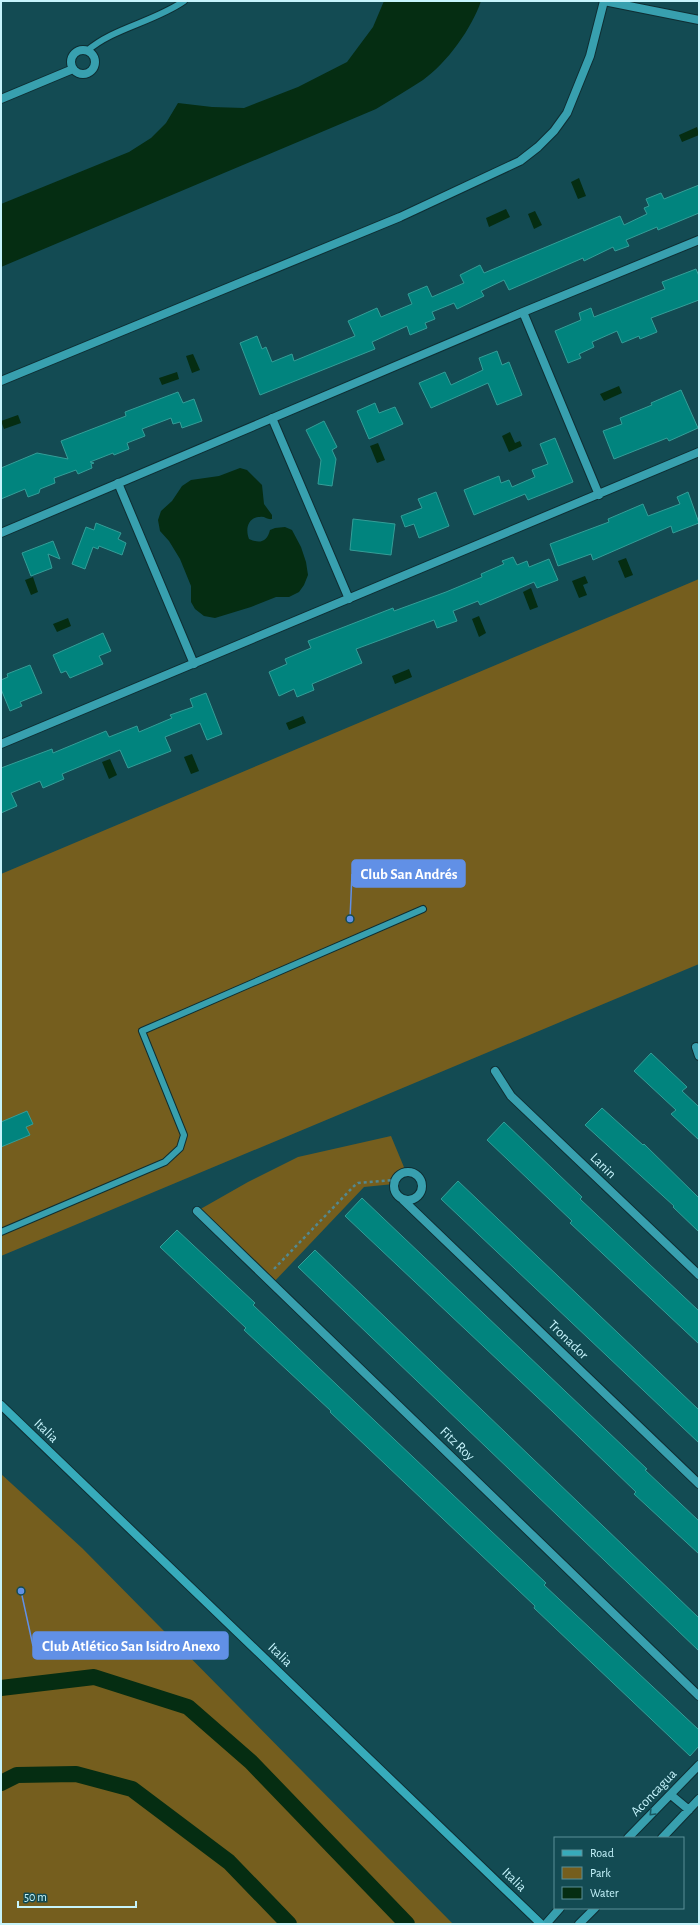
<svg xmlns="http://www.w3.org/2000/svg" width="700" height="1925" font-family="'Alegreya Sans',sans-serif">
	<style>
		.green { fill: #755e1e }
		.water { fill: #052d12 }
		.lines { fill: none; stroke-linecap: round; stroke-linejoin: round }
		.canal { stroke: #052d12; stroke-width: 16 }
		.building { fill: #01847e; stroke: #349e98 }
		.lane-casing { stroke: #0e2e33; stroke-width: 8 }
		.street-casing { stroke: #0e2e33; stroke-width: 10 }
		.secondary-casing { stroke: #0e2e33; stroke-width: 10 }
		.path { stroke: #538890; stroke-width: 2.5; stroke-dasharray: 3 3; stroke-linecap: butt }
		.lane { stroke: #38a0af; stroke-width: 6 }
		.street { stroke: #38a0af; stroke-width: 8 }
		.secondary { stroke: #37abbb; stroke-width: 8 }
		.oneway { stroke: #195861 }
		.labels { text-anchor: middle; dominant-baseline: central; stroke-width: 3.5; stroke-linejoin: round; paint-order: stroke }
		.street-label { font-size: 14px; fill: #c6f4fc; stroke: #134b53 }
		.leader { fill: none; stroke: #6190e6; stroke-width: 1.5 }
		.callout-dot { fill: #6190e6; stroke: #134b53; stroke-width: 1.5 }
		.callout { fill: #6190e6; stroke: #6190e6; stroke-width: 1.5 }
		.callout-label { font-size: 15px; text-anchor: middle; font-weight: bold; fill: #fff }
	</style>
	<rect width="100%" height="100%" fill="#134b53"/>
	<!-- green -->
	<path class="green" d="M699,579V964L1,1256V874Z
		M391,1136L406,1172L398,1176L394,1184L364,1187L272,1284L197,1211L248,1182L298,1157Z
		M1,1474L82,1548L453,1924H1Z"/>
	<!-- water -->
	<path class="water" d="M384,1H481C472,28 447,63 423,80C408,90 392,99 376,109L1,267V204L129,152L151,138L166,123L178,103L212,107L244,108L298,87L347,62L373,27Z
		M697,127L699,135L682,142L679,135Z
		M579,178L586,196L578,199L571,182Z
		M506,209L510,217L489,227L486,218Z
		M535,211L542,225L534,229L528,214Z
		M193,354L200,370L192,373L186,356Z
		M177,372L179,379L162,385L159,378Z
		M619,386L622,393L604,401L600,394Z
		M18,415L21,423L4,429L1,421Z
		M510,432L515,443L520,441L522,446L509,452L502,436Z
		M378,443L385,460L377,463L370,446Z
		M240,468L247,470L262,485L264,504L272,515V519C267,520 265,516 260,517C248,517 245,529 249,539C260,544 267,542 270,530L275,528L285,527L292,530L301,547L306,562L308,575L304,585L299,592L289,597H276L251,607L215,618L204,616L195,609L191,602V586L180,559L169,541L160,531L158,520L161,511L172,501L182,486L191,480L219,476Z
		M626,558L633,575L625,578L618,561Z
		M585,576L588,583L583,585L587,595L579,598L572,581Z
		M33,577L38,592L31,595L25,580Z
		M531,588L538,607L530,610L523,592Z
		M479,616L486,633L479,637L472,619Z
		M68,618L71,626L57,632L53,624Z
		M409,669L412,677L395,684L392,676Z
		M303,716L306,723L289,730L286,723Z
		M192,754L199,771L191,774L184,757Z
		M110,759L117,775L109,779L102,762Z"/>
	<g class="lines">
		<!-- canal -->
		<path class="canal" d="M1,1688L94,1677L188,1707L251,1762L407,1924
			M1,1783L17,1775L76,1774L132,1789L229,1862L289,1924"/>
	</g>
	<!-- building -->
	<path class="building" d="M699,185V213L658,230L657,227L626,240L629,246L615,251L613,247L584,261L583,258L509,290L504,280L481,291L484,296L457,309L454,303L432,312L435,319L425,323L427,328L410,335L407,326L372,342L375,349L260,395L240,343L257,336L262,349L266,347L272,362L292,354L294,361L355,336L348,321L377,308L381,317L412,304L408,294L427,286L432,297L464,283L460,275L480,265L484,273L620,216L624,225L647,214L644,208L649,206L646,199L661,193L664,199Z
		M696,269L699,276V300L651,318L657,332L640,339L639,336L622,343L617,331L592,342L594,347L579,354L581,358L568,363L555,331L581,320L579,313L591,308L594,317L665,289L662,282Z
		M497,351L502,365L509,362L522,395L497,405L488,383L431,408L419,383L445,372L451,385L483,370L479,358Z
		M681,390L698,428L669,441L667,438L614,459L603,431L622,424L620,418L652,405L651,403Z
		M178,392L183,403L194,399L202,421L182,428L180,422L173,424L171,418L142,429L145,436L127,443L129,449L114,455L113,453L90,462L94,463L91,464L92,468L78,474L76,470L54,478L55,483L40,489L39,493L28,497L25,489L1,499V468L37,453L68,459L61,441L126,416L125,412Z
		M375,403L379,413L395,407L403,424L369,439L357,411Z
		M324,421L337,447L332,450L336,459L332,486L318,484L321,460L306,430Z
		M555,438L573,482L528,500L525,494L474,515L464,490L499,476L501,483L509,480L512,487L535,477L532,470L548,464L540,444Z
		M436,492L449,526L419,538L414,524L405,527L401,516L422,508L418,499Z
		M688,492L699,523L673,533L671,526L593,560L591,554L558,566L550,544L609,522L608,519L643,504L648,516L680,504L677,497Z
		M353,519L395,524L391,555L350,550Z
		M96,523L121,533L118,539L126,543L122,555L99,546L98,549L93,547L85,569L72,564L86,527L94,530Z
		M53,541L60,559L48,554L52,568L31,576L22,553Z
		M513,557L517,565L527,561L529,567L549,559L558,580L537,588L534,582L480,605L478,601L453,611L457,621L437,628L434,620L356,649L362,663L312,684L314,690L297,697L294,689L279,696L269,672L287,664L285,659L311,648L308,641L393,608L394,611L446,592L482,577L481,574L504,564L502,561Z
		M103,633L111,651L99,656L103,664L70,678L66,671L61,673L53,655Z
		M30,665L42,693L20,702L22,706L10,711L1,689V680L8,677L7,674Z
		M206,693L222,734L207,740L200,723L165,737L171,751L128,768L120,750L62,774L64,779L43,788L40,781L11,793L17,806L1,813V768L52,749L53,753L106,731L109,737L137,726L139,732L172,718L170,715L193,707L190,699Z
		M651,1053L687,1087L682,1091L699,1107V1140L671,1114L676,1110L634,1071Z
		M602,1108L643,1145L644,1144L699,1198V1232L673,1207L674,1206L585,1125Z
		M27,1111L33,1124L26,1127L30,1135L1,1147V1122Z
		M504,1122L582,1197L580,1199L699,1311V1344L570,1223L572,1221L487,1140Z
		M458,1181L699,1410V1443L441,1199Z
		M362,1198L647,1469L645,1470L699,1521V1554L634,1494L636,1492L553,1412L345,1216Z
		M177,1230L255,1303L253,1305L338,1386L546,1583L544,1585L699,1730V1746L690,1756L534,1608L535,1606L330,1412L331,1411L244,1330L246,1328L160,1247Z
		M315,1250L699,1618V1651L298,1267Z"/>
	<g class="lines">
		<!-- lane casing -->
		<g class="lane-casing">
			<path id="lane" d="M87,51C113,28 154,22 184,1
				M1,1232L165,1162L180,1148L184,1135L142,1031L423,909"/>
		</g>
		<!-- street casing -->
		<g class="street-casing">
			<path id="street" d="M604,1L699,20
				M71 62a12 12 0 1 1 24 0a12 12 0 1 1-24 0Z
				M1,99L73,69
				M523,312L599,495
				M1,381L400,217L520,161L538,147L554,131L567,113L590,56L604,1
				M272,418L349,599
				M118,483L194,664
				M1,533L523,312L699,240
				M1,744L699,452
				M696,1047L699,1056
				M495,1071L511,1096L699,1275
				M394 1186a14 14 0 1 1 28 0a14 14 0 1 1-28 0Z
				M403,1200L699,1484
				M197,1211L699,1696
				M671,1795L689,1810
				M628,1838L699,1765
				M662,1838L699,1799
				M546,1924L560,1908
				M579,1924L595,1908"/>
		</g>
		<!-- secondary casing -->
		<g class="secondary-casing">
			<path id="secondary" d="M1,1405L541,1924"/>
		</g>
		<!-- path -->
		<path class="path" d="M274,1269L354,1186L358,1183L395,1180"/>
		<!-- lane -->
		<use href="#lane" class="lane"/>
		<!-- street -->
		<use href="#street" class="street"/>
		<!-- secondary -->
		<use href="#secondary" class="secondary"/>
	</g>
	<!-- one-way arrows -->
	<defs><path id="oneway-chevron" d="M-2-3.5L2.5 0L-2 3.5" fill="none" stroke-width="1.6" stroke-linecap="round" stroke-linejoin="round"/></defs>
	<use class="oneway" href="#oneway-chevron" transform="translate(652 1813) rotate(134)"/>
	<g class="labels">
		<!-- street labels -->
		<g class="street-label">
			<text transform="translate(603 1166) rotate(44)">Lanin</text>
			<text transform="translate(568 1340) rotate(44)">Tronador</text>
			<text transform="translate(46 1431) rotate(44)">Italia</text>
			<text transform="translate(457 1444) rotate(44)">Fitz Roy</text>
			<text transform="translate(280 1655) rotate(44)">Italia</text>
			<text transform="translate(654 1793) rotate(-46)">Aconcagua</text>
			<text transform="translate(514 1880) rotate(44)">Italia</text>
		</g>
	</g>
	<!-- callouts -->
	<path class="leader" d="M350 919L352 874M21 1591L33 1646"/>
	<g class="callout-dot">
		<circle cx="350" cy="919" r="4"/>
		<circle cx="21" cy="1591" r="4"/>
	</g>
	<g class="callout">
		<rect x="352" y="860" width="113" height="27" rx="4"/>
		<rect x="33" y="1632" width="195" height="27" rx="4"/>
	</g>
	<g class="callout-label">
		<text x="409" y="879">Club San Andrés</text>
		<text x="131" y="1651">Club Atlético San Isidro Anexo</text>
	</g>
	<!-- border -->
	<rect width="700" height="1925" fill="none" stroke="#c6f4fc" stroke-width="4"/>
	<!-- legend -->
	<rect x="554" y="1837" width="130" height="72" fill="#134b53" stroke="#5b8f97"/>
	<rect x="562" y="1850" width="20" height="6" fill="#37abbb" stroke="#5b8f97"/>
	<text x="590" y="1857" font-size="12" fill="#c6f4fc">Road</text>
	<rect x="562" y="1867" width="20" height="12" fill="#755e1e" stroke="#5b8f97"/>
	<text x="590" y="1877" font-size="12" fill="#c6f4fc">Park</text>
	<rect x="562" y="1887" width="20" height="12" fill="#052d12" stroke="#5b8f97"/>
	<text x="590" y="1897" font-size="12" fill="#c6f4fc">Water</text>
	<!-- scale -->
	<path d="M18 1901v6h118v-6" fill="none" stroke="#c6f4fc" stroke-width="2"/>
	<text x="24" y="1901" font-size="12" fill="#c6f4fc" stroke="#134b53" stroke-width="3" paint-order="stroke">50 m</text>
</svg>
